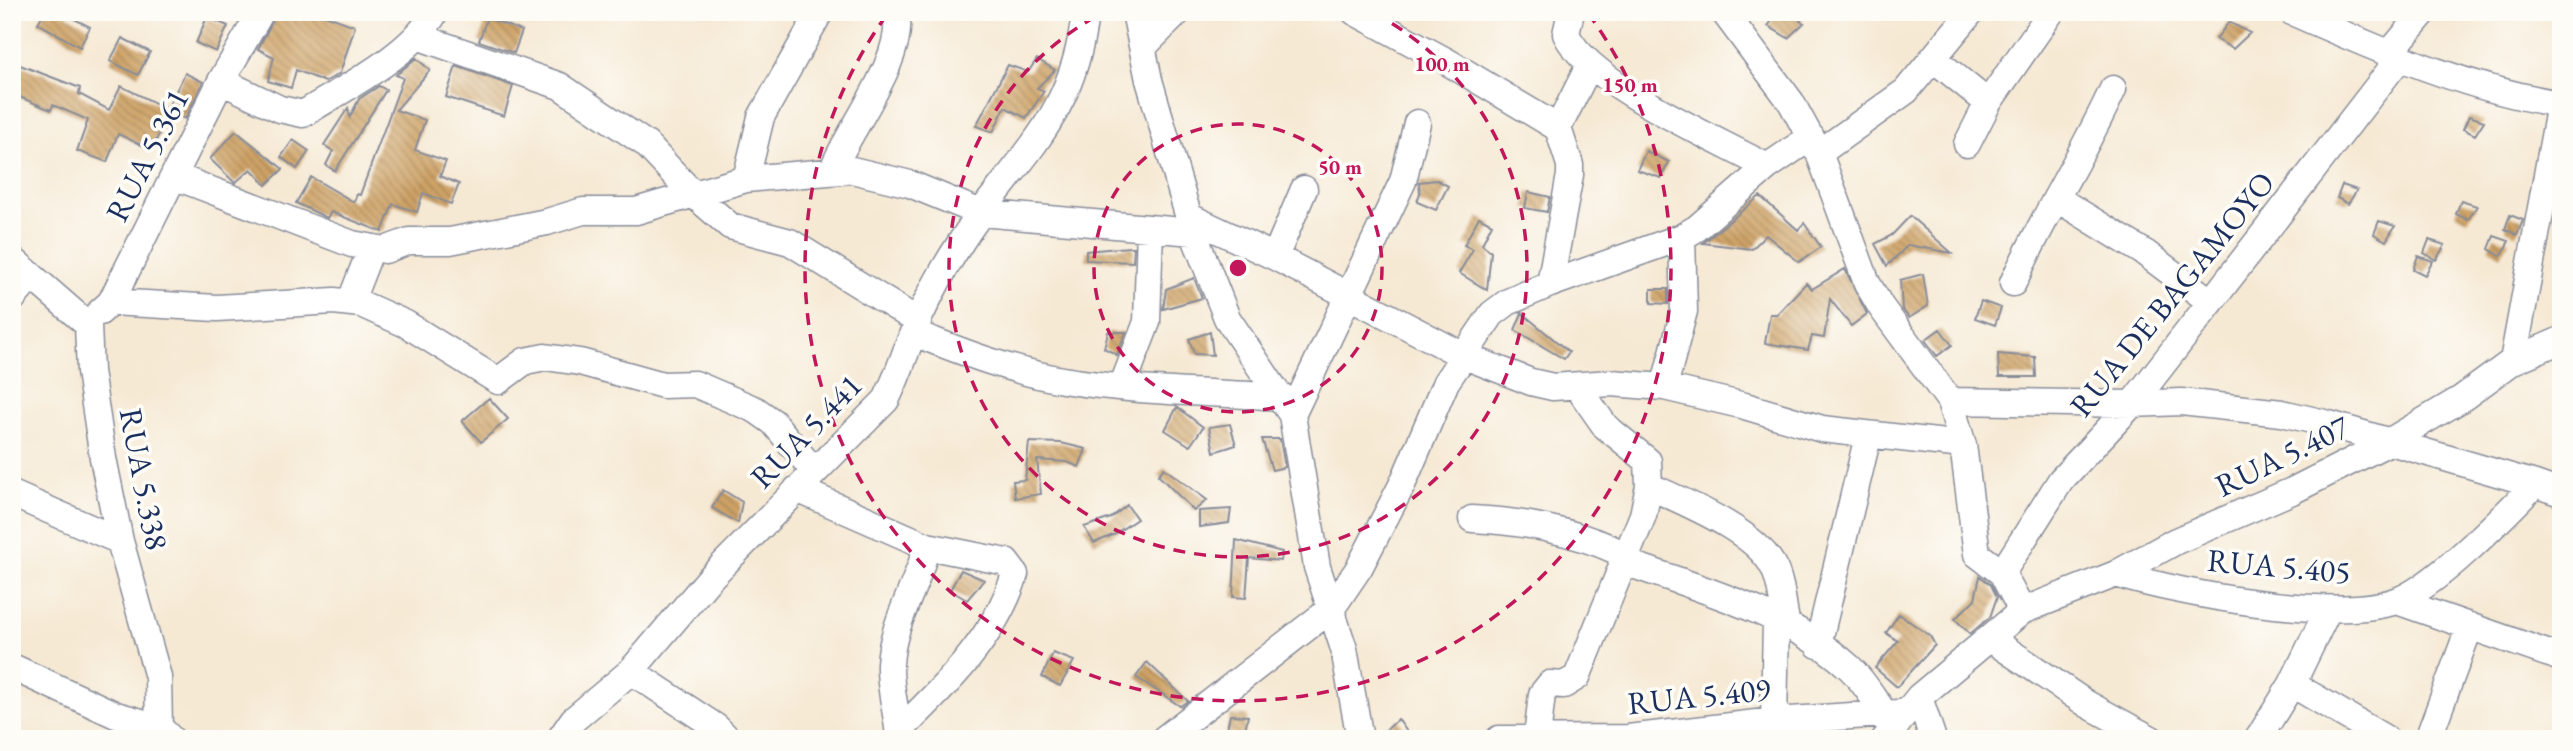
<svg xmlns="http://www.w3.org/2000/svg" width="2573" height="751" font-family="'EB Garamond',serif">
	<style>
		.building { fill: url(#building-back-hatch) }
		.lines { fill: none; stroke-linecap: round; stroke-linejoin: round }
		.minor-casing { stroke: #888c99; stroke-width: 29 }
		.minor { stroke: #fff; stroke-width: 26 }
		.ring { fill: none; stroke: #c2185b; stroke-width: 3.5; stroke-dasharray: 12 9 }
		.labels { text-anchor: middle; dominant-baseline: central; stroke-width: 7; stroke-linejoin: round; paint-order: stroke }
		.street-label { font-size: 32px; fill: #1b2f5e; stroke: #fdfcf7 }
		.centre { fill: #c2185b; stroke: #fdfcf7; stroke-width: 3.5 }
		.ring-label { font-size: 21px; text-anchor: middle; font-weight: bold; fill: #c2185b; stroke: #fdfcf7; stroke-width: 7; stroke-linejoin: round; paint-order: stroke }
	</style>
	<defs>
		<pattern id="building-back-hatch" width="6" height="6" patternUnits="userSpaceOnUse" patternTransform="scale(1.75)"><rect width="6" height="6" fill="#cfa366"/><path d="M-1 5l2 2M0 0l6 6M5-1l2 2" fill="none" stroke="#a78557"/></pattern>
	</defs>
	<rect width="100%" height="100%" fill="#fdfcf7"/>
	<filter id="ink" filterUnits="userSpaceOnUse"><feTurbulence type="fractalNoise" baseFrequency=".0143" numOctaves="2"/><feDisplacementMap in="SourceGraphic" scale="14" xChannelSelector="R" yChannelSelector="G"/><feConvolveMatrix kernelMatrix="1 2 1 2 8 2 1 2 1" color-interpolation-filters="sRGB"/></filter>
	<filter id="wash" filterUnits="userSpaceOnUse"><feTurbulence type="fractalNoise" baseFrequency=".00686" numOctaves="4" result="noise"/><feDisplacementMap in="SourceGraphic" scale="28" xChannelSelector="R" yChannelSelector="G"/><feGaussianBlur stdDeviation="1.57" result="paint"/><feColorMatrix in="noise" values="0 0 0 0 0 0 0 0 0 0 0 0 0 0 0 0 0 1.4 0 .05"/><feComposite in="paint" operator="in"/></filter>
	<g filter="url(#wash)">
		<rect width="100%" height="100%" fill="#f6e9d4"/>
		<g id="blocks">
			<!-- building -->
			<path class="building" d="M44,12H61L90,27L80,47L38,23Z
				M277,12H317L355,26L340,73L325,82L296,70L291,88L268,81L274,57L258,49Z
				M1779,12H1808L1800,21L1804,23L1788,38L1768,26Z
				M207,17L228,26L216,52L196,43Z
				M487,18L522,31L514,53L479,41Z
				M2229,22L2250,33L2233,49L2216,39Z
				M122,38L150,52L138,75L110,61Z
				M416,58L430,70L396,110L425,120L415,150L446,161L440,176L459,184L451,204L423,193L417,212L393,204L382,232L331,212L327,218L296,203L311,177L354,202L357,194L360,195L403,78L396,75Z
				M1037,59L1055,70L1037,88L1044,91L1026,118L1005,107L993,132L976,126L1008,65L1028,72Z
				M12,62L80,88L79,94L109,110L121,86L167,109L185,73L203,82L185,119L169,111L152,150L118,134L107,162L77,151L88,120L53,105L51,110L12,94Z
				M456,66L513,86L504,116L446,97Z
				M379,86L386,90L335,171L326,165L333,151L324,145L348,108L350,117L359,99Z
				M2469,116L2484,121L2475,135L2463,129Z
				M236,131L283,169L266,185L251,169L235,183L210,159Z
				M293,140L309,151L297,169L281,157Z
				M1646,151L1669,162L1661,178L1637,170Z
				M1437,180L1448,186L1436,210L1417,202L1420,193L1419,182Z
				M2342,185L2357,190L2348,204L2337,198Z
				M1528,192L1550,197L1547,212L1525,208Z
				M1760,196L1798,230L1804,223L1821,247L1799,262L1766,235L1752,249L1703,243Z
				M2461,201L2477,206L2468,220L2456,214Z
				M2510,215L2523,220L2517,235L2505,229Z
				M1910,216L1952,253L1908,245L1887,266L1875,244L1892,235Z
				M1479,217L1492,224L1482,244L1491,252L1487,290L1459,273L1473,249L1464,245Z
				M2379,221L2395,226L2386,241L2374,234Z
				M2494,236L2509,241L2501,256L2489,249Z
				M2429,240L2445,245L2436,260L2424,253Z
				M1129,247H1134L1133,262L1086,260V251Z
				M2418,256L2433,261L2425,275L2413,269Z
				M1845,269L1867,314L1851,326L1830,299L1824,338L1812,336L1808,350L1765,343L1770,314H1777L1806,283L1812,289Z
				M1923,274L1928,306L1909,318L1902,309L1900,280Z
				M1194,278L1202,298L1163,309L1166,289Z
				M1651,289H1668V304L1651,303Z
				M1981,301L2001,308L1995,325L1975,318Z
				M1522,313L1569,352L1564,359L1515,330Z
				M1940,329L1952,345L1937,356L1925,340Z
				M1108,332H1126L1117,355L1104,348Z
				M1210,332L1213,355L1194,354L1189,339Z
				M1998,354L2035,357L2036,377H1999Z
				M489,398L508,419L481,442L462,421Z
				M1177,407L1203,427L1190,446L1165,430Z
				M1230,424L1236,445L1214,452L1209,427Z
				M1262,439H1280L1285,467L1272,470Z
				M1029,442L1061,443L1086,449L1079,467L1067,462L1037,460L1041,494L1015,498L1013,481L1025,480Z
				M1164,468L1207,500L1194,511L1158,475Z
				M723,490L742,502L738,523L712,508Z
				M1127,505L1137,519L1113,535L1094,543L1084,527L1111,518Z
				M1231,509L1229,523L1199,527V511Z
				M1236,540L1282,552L1281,561L1249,558L1246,598L1233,597Z
				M961,570L984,580L967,600L950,590Z
				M1980,576L1991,585L1997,597L1990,617L1970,634L1955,619L1975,599Z
				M1899,614L1930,636L1935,645L1897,687L1875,668L1898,641L1886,633Z
				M1053,653L1074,661L1060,686L1042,677Z
				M1147,662L1188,701L1180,706L1136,677Z
				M1230,715L1248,716L1243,739L1226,733Z
				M1398,719L1412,739H1377Z"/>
		</g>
	</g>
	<g filter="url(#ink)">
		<use href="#blocks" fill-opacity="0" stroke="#888c99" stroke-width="2"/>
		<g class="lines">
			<!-- minor casing -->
			<g class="minor-casing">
				<path id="minor" d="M1135,12L1149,80L1193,232L1227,318L1292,415L1317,567L1344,649L1360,739
					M1355,12L1446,61L1558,128L1570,165V175L1550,284
					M1571,12L1566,34C1589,84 1716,139 1767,167
					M1724,12L1791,102L1819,153L1867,283L1881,307L1950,401L1963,445L1977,554L2002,573L2022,611
					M2292,12C2380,50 2465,89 2561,104
					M417,36L560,86L646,144L693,194L730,226L790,242L918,321
					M1143,47L1178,12
					M2388,55L2424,12
					M1934,59L1988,103
					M221,81L280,109L303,114C344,88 411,56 435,12
					M1558,128L1590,64
					M1967,144L1988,103L2051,12
					M1819,153L1906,91L1971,12
					M832,171C849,128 907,57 896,12
					M174,176L352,244L385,250L409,241H450L547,222L583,211H636L746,179L852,170L910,184L981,213L1193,232
					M746,179L761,117L820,12
					M2056,198L2145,253L2211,302
					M1190,217L1275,257L1462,355L1531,382L1553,387L1611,383L1664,387L1745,406L1822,429L1963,445
					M1275,257L1304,189
					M12,259L88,325L90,371L103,458L120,541L158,677L159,727L171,739
					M2013,283C2043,216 2083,155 2113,89
					M12,299L32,276
					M111,302L217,308L334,301L361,304L406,324L498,381L525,361L545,357L580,362L663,385L695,384L756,410L773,422L815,472
					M350,303L371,249
					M100,312L111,302L221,81L261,12
					M914,333C962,352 1011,371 1063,380C1135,392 1210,392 1283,397
					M2513,361L2560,104
					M1122,387L1147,322L1150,228
					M1664,387L1684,311L1682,237
					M1950,401L2132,404L2181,402L2282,413L2329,424L2535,484
					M1292,415L1403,181L1417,123
					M1649,486C1686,503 1756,531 1774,568C1782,584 1783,608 1787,626
					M797,489L927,546C917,586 892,623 890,664C889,690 898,714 899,739
					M12,494L120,541
					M1472,519C1520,521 1574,531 1617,551L1622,561C1697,588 1788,612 1849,667C1863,680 1874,699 1885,714
					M2002,573L2061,480L2132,404L2398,60
					M2116,574C2182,594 2331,622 2396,601C2434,588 2505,515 2535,484L2561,493
					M2397,601L2561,658
					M1989,638L2087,704L2151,739
					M1818,645L1868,436
					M12,667L116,715L159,727
					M631,671L716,727L728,739
					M2292,684L2386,739
					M1919,697L1933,739
					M1774,721L1776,621
					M899,731C945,687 996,637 1015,574L1006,562L927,546
					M1537,738L1542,694L1550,684L1564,685L1577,677L1643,515L1649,486L1648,461L1605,426L1577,386
					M560,739L573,720L631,671L711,577L886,400C899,374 907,347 918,320C930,294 944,268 959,245C1013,159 1074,123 1085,12
					M1164,739L1332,608L1359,568L1402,485L1446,382L1492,314L1508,302L1550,284L1682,237L1697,228L1767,167L1811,137
					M1499,739L1628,738L1774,721L1899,713
					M1885,739L1919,697L2022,611L2116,574L2176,541L2292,491L2387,443L2461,399L2513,361L2561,340
					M2258,739L2292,684L2328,610
					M2428,739L2470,626"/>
			</g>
			<!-- minor -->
			<use href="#minor" class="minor"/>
		</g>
	</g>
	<!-- distance rings -->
	<g class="ring">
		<circle cx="1238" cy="268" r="144"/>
		<path d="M1374 13A289 289 0 1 1 1102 13"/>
		<path d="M1588 13A433 433 0 1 1 888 13"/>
	</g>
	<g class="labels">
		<!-- street labels -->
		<g class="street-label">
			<text transform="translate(147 155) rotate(-63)">RUA 5.361</text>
			<text transform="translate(2172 294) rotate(-51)">RUA DE BAGAMOYO</text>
			<text transform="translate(806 431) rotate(-46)">RUA 5.441</text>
			<text transform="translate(2282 456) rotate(-26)">RUA 5.407</text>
			<text transform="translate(144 479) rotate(79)">RUA 5.338</text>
			<text transform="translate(2279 566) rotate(5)">RUA 5.405</text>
			<text transform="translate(1699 696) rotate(-6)">RUA 5.409</text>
		</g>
	</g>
	<circle cx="1238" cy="268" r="10" class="centre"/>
	<g class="ring-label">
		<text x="1442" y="71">100 m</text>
		<text x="1630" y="92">150 m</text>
		<text x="1340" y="174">50 m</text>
	</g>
	<!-- margin -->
	<rect width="2573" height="751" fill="none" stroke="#fdfcf7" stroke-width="42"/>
</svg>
